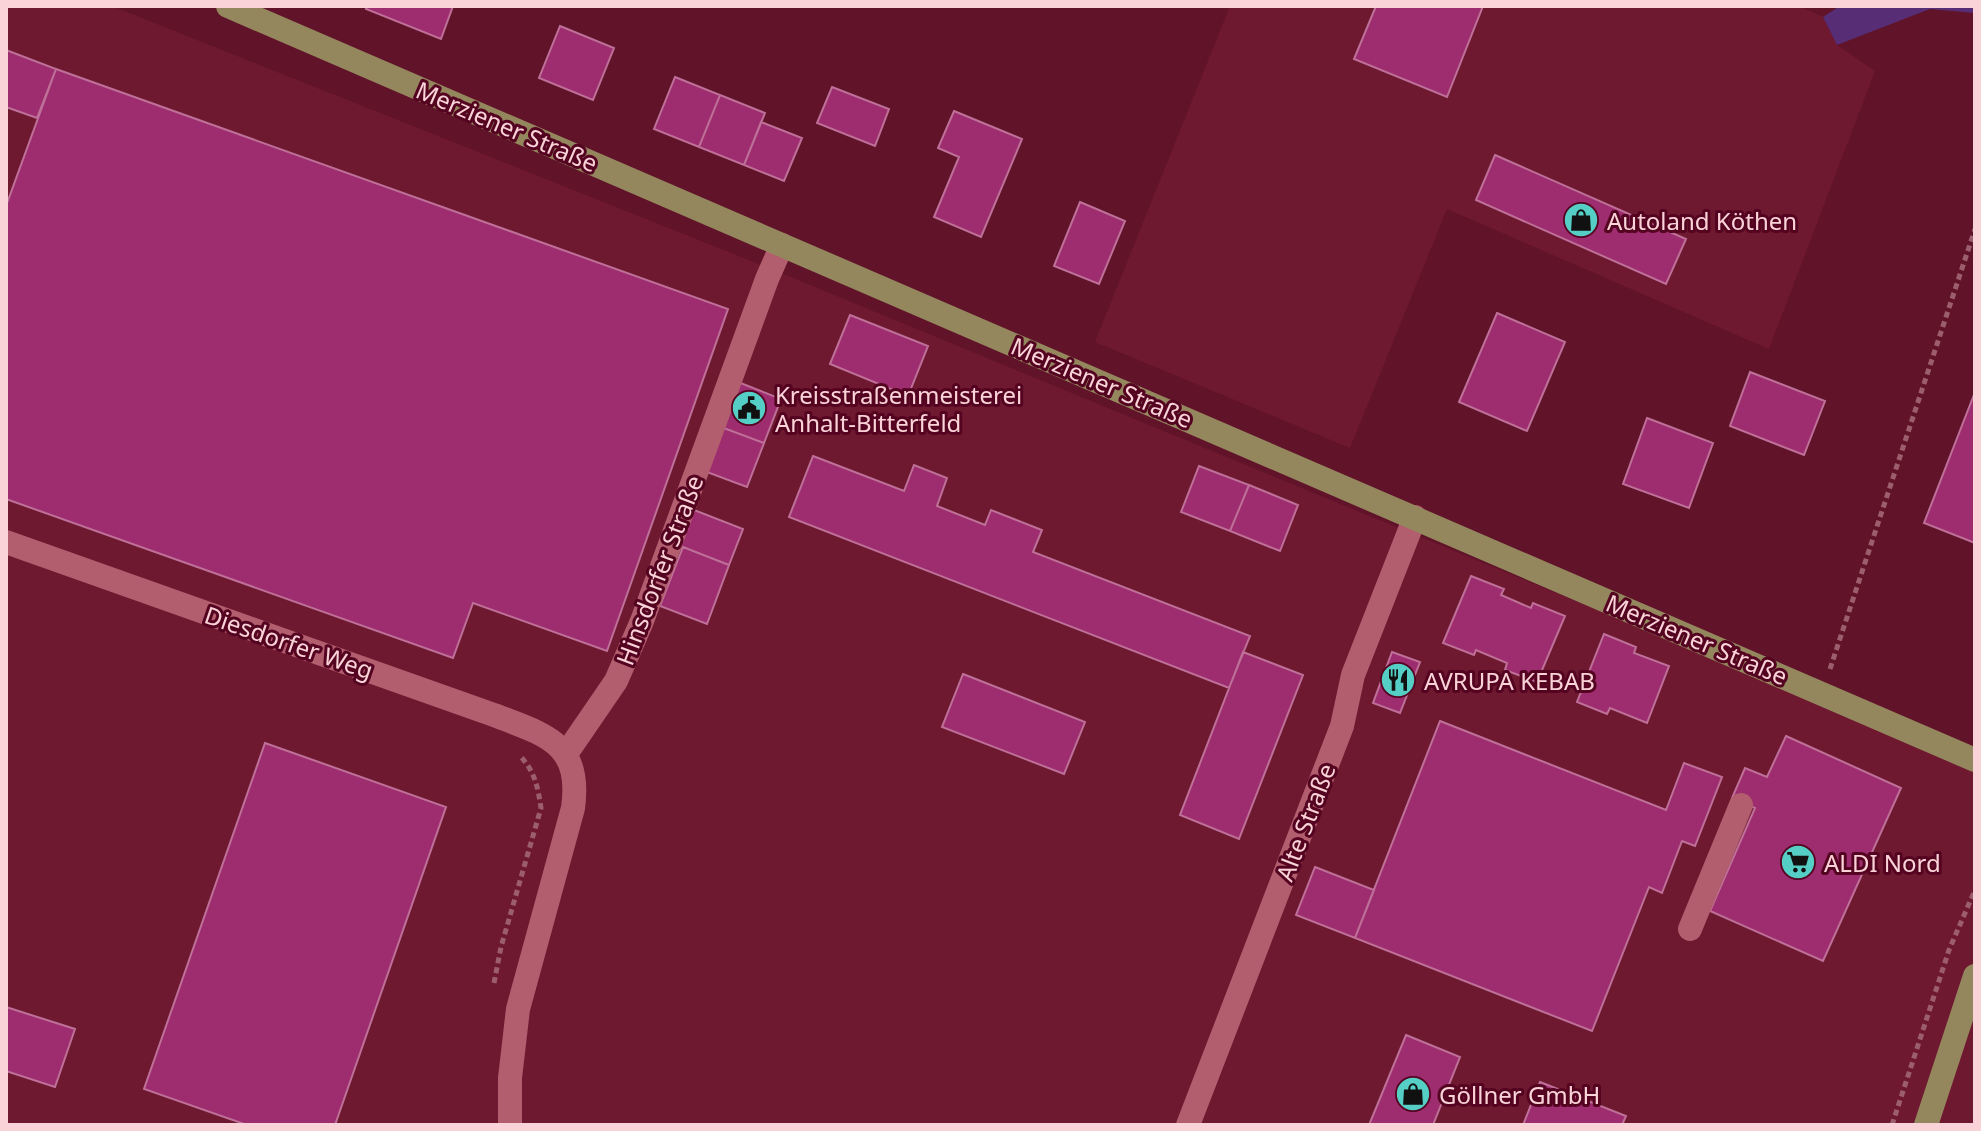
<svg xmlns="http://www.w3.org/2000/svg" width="1981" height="1131" font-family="'Noto Sans',sans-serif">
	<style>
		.built { fill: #6f1931 }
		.green { fill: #572d75 }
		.building { fill: #9e2d6f; stroke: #be7098; stroke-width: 2 }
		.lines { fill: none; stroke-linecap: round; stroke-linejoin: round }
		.path { stroke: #9c5e6d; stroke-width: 5; stroke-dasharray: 6 4; stroke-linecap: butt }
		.minor { stroke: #b25e6e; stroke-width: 24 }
		.major { stroke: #94875e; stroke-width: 24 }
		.labels { text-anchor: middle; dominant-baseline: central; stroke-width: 6; stroke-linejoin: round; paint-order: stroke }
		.street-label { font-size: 24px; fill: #fad3d8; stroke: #540420 }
		.poi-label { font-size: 24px; fill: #fad3d8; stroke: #540420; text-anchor: start }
	</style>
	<rect width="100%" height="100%" fill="#601329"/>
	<!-- built -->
	<path class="built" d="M6,6H112L764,266L1975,766V1125H6Z
		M1230,6H1799L1823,17L1837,45L1875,71L1769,349L1447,209L1350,448L1095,342Z"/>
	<!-- green -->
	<path class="green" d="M1840,6H1975V13L1930,9L1837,45L1823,17Z"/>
	<!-- building -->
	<path class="building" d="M367,6H453L441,39L366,9Z
		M1376,6H1483L1447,97L1354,59Z
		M560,26L614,48L593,100L539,78Z
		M6,50L56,69L37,118L6,107Z
		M56,69L728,309L607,651L473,603L453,658L6,499V206Z
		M675,77L720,95L699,147L654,129Z
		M832,87L889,109L875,146L817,123Z
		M720,95L765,113L744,165L699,147Z
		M954,111L1022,139L981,237L934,217L959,157L938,148Z
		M761,122L802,138L784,181L744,165Z
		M1495,155L1686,239L1666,284L1476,200Z
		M1080,202L1125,221L1099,284L1054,266Z
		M1497,313L1565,342L1527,431L1459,402Z
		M850,315L928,346L908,396L830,364Z
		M1750,372L1825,401L1804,455L1730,426Z
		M738,382L781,399L764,443L721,427Z
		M1975,392V543L1924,523Z
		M1647,418L1713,443L1689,508L1623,484Z
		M721,427L764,443L747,487L704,471Z
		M813,456L904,491L914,465L947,478L937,506L985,525L991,510L1042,530L1033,552L1250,636L1229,688L789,517Z
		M1199,466L1249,485L1230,531L1181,512Z
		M1249,485L1298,505L1280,551L1230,531Z
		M689,508L743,529L729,565L675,544Z
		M683,547L729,565L707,624L660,606Z
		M1471,576L1504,589L1501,595L1531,608L1533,603L1565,616L1537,682L1505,670L1507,663L1476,650L1474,655L1443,643Z
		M1604,634L1636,647L1634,653L1669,666L1647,723L1610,708L1607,714L1577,702Z
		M1243,652L1303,675L1239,839L1180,815Z
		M1392,652L1420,662L1400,713L1373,703Z
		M963,674L1085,722L1064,774L942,727Z
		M1440,721L1666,810L1684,763L1722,777L1695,846L1682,841L1662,893L1649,887L1592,1031L1355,938Z
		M1786,736L1901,788L1823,961L1710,911L1755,808L1732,798L1745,768L1767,777Z
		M265,743L446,807L335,1125H247L144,1089Z
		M1315,867L1374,890L1355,938L1296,915Z
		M6,1007L75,1029L55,1087L6,1071Z
		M1406,1035L1460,1057L1433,1125H1369Z
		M1540,1082L1626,1116L1622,1125H1523Z"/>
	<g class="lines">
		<!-- path -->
		<path class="path" d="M1830,669L1975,229
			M494,983L501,947L541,808C538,788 535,772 521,757
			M1892,1125L1949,950L1975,890"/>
		<!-- minor -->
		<path class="minor" d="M6,542L494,715C546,735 582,743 573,808L518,1009L510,1078V1125
			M566,754L616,681L642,621L767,279L782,245
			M1690,929L1741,805
			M1188,1125L1342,726L1353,675L1415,517"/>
		<!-- major -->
		<path class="major" d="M228,6L1975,760
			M1926,1125L1975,976"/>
	</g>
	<!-- icons -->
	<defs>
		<g id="shop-disc" transform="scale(1.8)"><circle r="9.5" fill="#55cec5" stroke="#540420"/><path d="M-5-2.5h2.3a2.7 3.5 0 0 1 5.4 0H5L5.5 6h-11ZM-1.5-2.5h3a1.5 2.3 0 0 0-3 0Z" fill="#111"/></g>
		<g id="civic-disc" transform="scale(1.8)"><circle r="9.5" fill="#55cec5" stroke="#540420"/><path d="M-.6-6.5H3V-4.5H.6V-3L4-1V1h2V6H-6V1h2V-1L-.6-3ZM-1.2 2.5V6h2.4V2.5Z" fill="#111"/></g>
		<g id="restaurant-disc" transform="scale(1.8)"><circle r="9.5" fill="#55cec5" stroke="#540420"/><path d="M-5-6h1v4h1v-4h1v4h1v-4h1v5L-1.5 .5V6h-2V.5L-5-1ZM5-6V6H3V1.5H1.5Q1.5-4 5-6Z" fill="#111"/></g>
		<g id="supermarket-disc" transform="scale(1.8)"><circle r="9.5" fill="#55cec5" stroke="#540420"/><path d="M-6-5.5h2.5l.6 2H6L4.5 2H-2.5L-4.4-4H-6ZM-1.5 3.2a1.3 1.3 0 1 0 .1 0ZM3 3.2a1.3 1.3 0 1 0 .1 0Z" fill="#111"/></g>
	</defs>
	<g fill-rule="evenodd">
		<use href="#shop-disc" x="1581" y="220"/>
		<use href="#civic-disc" x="749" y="408"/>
		<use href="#restaurant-disc" x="1398" y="680"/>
		<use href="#supermarket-disc" x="1798" y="862"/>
		<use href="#shop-disc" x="1413" y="1094"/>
	</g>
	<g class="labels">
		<!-- street labels -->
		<g class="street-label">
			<text transform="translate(507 126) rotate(23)">Merziener Straße</text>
			<text transform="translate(1102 382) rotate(23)">Merziener Straße</text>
			<text transform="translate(659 570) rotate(-69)">Hinsdorfer Straße</text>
			<text transform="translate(1697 639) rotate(23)">Merziener Straße</text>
			<text transform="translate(289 642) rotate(19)">Diesdorfer Weg</text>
			<text transform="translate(1305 822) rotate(-69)">Alte Straße</text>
		</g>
		<!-- poi labels -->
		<g class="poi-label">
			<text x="1607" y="220">Autoland Köthen</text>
			<text x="775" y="394">Kreisstraßenmeisterei<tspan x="775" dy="28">Anhalt-Bitterfeld</tspan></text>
			<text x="1424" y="680">AVRUPA KEBAB</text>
			<text x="1824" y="862">ALDI Nord</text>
			<text x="1439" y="1094">Göllner GmbH</text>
		</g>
	</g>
	<!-- border -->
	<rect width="1981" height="1131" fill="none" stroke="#fad3d8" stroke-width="16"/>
</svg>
